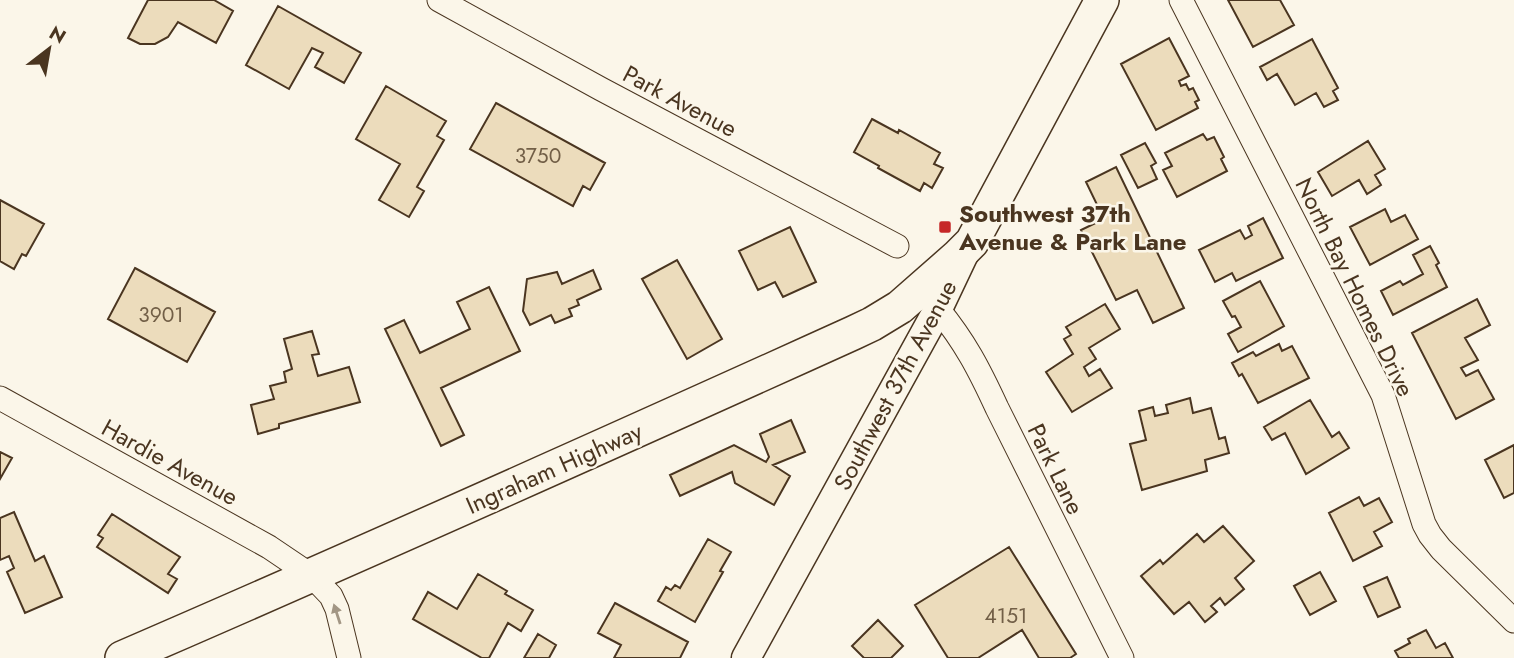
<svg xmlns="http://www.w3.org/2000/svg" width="1514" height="658" font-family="Jost,sans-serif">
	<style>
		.building { fill: #ecdcbc; stroke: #4a3520; stroke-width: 2 }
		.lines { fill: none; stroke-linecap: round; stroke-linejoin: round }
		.minor-casing { stroke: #4a3520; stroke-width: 25 }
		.tertiary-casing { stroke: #4a3520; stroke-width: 31 }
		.secondary-casing { stroke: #4a3520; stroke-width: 36 }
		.minor { stroke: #fbf6e9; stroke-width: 23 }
		.tertiary { stroke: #fbf6e9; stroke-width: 28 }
		.secondary { stroke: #fbf6e9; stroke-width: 33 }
		.oneway { fill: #a29684 }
		.poi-dot { fill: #c62828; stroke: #fbf6e9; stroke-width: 2.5 }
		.labels { text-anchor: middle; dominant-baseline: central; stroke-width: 5; stroke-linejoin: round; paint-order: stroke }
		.number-label { font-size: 21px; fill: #725f47 }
		.street-label { font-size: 24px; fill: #4a3520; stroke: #fbf6e9 }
		.poi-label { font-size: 24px; font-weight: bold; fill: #4a3520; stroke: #fbf6e9; text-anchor: start }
	</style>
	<rect width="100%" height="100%" fill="#fbf6e9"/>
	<!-- building -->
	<path class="building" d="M148,0H214L233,11L216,43L178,22L168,37L155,44H140L128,38Z
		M1228,0H1280L1294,25L1253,47Z
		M278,6L361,53L344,83L315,67L323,53L312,48L289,89L246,65Z
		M1169,38L1189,76L1179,81L1181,86L1186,84L1189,90L1193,88L1199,100L1195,102L1198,108L1156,130L1121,64Z
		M1312,39L1338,88L1333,91L1338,100L1324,107L1316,93L1295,105L1277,74L1267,80L1260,67Z
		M386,86L446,121L437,136L444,140L417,187L424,191L409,217L379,200L400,164L356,139Z
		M496,103L605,163L590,190L583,186L573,206L470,149Z
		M872,119L898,133L899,130L940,153L934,164L943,168L932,188L924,183L920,191L878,168L879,166L854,152Z
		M1203,134L1207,140L1214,137L1224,157L1221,159L1227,171L1177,197L1163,170L1172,166L1165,153Z
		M1368,141L1385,169L1375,175L1381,185L1367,194L1359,180L1332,196L1318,172Z
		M1145,143L1156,163L1151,166L1157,179L1138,188L1121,155Z
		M1116,167L1184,308L1153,323L1137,290L1116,300L1081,230L1104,219L1086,182Z
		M0,200L44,224L26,256L22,254L14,269L0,261Z
		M1385,209L1391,222L1405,215L1418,239L1370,265L1350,227Z
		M1263,218L1283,258L1236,281L1232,273L1215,282L1199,250L1240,230L1245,239L1252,235L1248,226Z
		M790,227L816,282L783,297L775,282L758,290L739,251Z
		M1430,246L1439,263L1436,265L1447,287L1393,315L1381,291L1400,281L1403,285L1423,274L1413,255Z
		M677,260L722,339L687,359L642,279Z
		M135,268L215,312L187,362L108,319Z
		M593,270L601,289L577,300L579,305L569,309L572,316L555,323L551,315L530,325L523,311L527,279L557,272L562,284Z
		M1260,281L1284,326L1238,352L1228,334L1241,327L1235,316L1232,317L1223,301Z
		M489,287L520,351L441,388L464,435L441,446L385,329L404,320L420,353L470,329L457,302Z
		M1477,299L1490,325L1465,338L1478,360L1461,368L1466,376L1478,370L1494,399L1456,419L1412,333Z
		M1105,304L1120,329L1089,348L1096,359L1084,367L1089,376L1100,369L1112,388L1072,412L1046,372L1073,354L1064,339L1071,335L1066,327Z
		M312,331L319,354L312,355L318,376L349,367L360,402L279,424V428L258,434L251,405L274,399L270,386L286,382L284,372L292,369L284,339Z
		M1279,344L1282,351L1292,346L1309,378L1258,403L1242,374L1239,376L1232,363L1253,352L1256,356Z
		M1190,398L1193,413L1211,408L1219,439L1225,437L1229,453L1205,460L1207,471L1142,490L1130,444L1146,440L1139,411L1153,407L1155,416L1168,413L1166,405Z
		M1310,400L1332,437L1339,432L1349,448L1306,474L1285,433L1272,440L1264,427Z
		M791,420L805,452L773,465L790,476L774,505L735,483L732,472L680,496L670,475L734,445L766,462L769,457L760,434Z
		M1514,445V493L1504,498L1485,460Z
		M0,452L12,458L0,479Z
		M1359,497L1364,506L1379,498L1392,522L1374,532L1382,546L1353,561L1329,513Z
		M14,512L35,561L44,556L62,597L25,613L7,572L14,568L9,556L0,560V518Z
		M112,514L180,557L168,574L177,579L168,593L97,547L103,538L98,535Z
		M1223,526L1254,561L1235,578L1244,589L1225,605L1220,598L1211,606L1217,612L1205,622L1189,602L1174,614L1141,576L1160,560L1163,564L1197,534L1204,542Z
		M708,539L731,552L720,571L723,572L695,622L658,601L666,587L671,590L675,585L680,588Z
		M1009,547L1076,654L1070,658H1039L1022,630L978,658H948L915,605Z
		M1320,572L1336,601L1310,615L1294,586Z
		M478,574L507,591L505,594L533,610L521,631L508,623L489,658H482L413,619L428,592L457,609Z
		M1387,577L1400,607L1378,617L1364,587Z
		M615,603L688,642L680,658H614L621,645L598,633Z
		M878,620L903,646L891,658H864L852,646Z
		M1426,630L1436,648L1445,643L1453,658H1399L1395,651L1410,643L1408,639Z
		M538,634L556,645L549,658H524Z"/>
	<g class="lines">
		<!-- minor casing -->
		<g class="minor-casing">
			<path id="minor" d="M439,0L601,89L897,246
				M1181,0L1383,395L1424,524L1430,535L1441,549L1514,621
				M938,309C965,342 979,369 997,408L1122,658
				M0,398L269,547L312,576L331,596L337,609L349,658"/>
		</g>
		<!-- tertiary casing -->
		<g class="tertiary-casing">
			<path id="tertiary" d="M746,658L936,313L964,254"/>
		</g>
		<!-- secondary casing -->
		<g class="secondary-casing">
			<path id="secondary" d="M122,658C367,552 610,443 853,333L872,324L900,307L958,256L972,242L1102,0"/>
		</g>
		<!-- minor -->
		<use href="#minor" class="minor"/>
		<!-- tertiary -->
		<use href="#tertiary" class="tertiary"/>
		<!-- secondary -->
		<use href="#secondary" class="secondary"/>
	</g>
	<!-- one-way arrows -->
	<defs><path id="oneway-solid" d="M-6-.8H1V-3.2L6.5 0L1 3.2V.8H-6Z" transform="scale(1.75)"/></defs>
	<use class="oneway" href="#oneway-solid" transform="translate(337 614) rotate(-108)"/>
	<!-- markers -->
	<rect class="poi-dot" x="938" y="220" width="14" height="14" rx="3.5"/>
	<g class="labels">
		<!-- number labels -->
		<g class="number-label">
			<text x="538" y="156">3750</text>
			<text x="161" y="315">3901</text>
			<text x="1006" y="616">4151</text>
		</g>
		<!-- street labels -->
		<g class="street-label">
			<text transform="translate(680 101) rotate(28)">Park Avenue</text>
			<text transform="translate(1355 287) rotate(64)">North Bay Homes Drive</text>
			<text transform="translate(895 385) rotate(-62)">Southwest 37th Avenue</text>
			<text transform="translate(170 462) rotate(29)">Hardie Avenue</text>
			<text transform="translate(554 468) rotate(-24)">Ingraham Highway</text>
			<text transform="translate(1056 469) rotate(64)">Park Lane</text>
		</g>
		<!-- poi labels -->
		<g class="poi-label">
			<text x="959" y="213">Southwest 37th<tspan x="959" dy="28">Avenue &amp; Park Lane</tspan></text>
		</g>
	</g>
	<!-- north arrow -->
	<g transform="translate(49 49) rotate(31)" stroke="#fbf6e9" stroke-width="5" paint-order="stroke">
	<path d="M0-5L12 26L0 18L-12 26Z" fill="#4a3520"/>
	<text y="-10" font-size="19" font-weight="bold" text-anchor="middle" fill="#4a3520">N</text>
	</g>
</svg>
